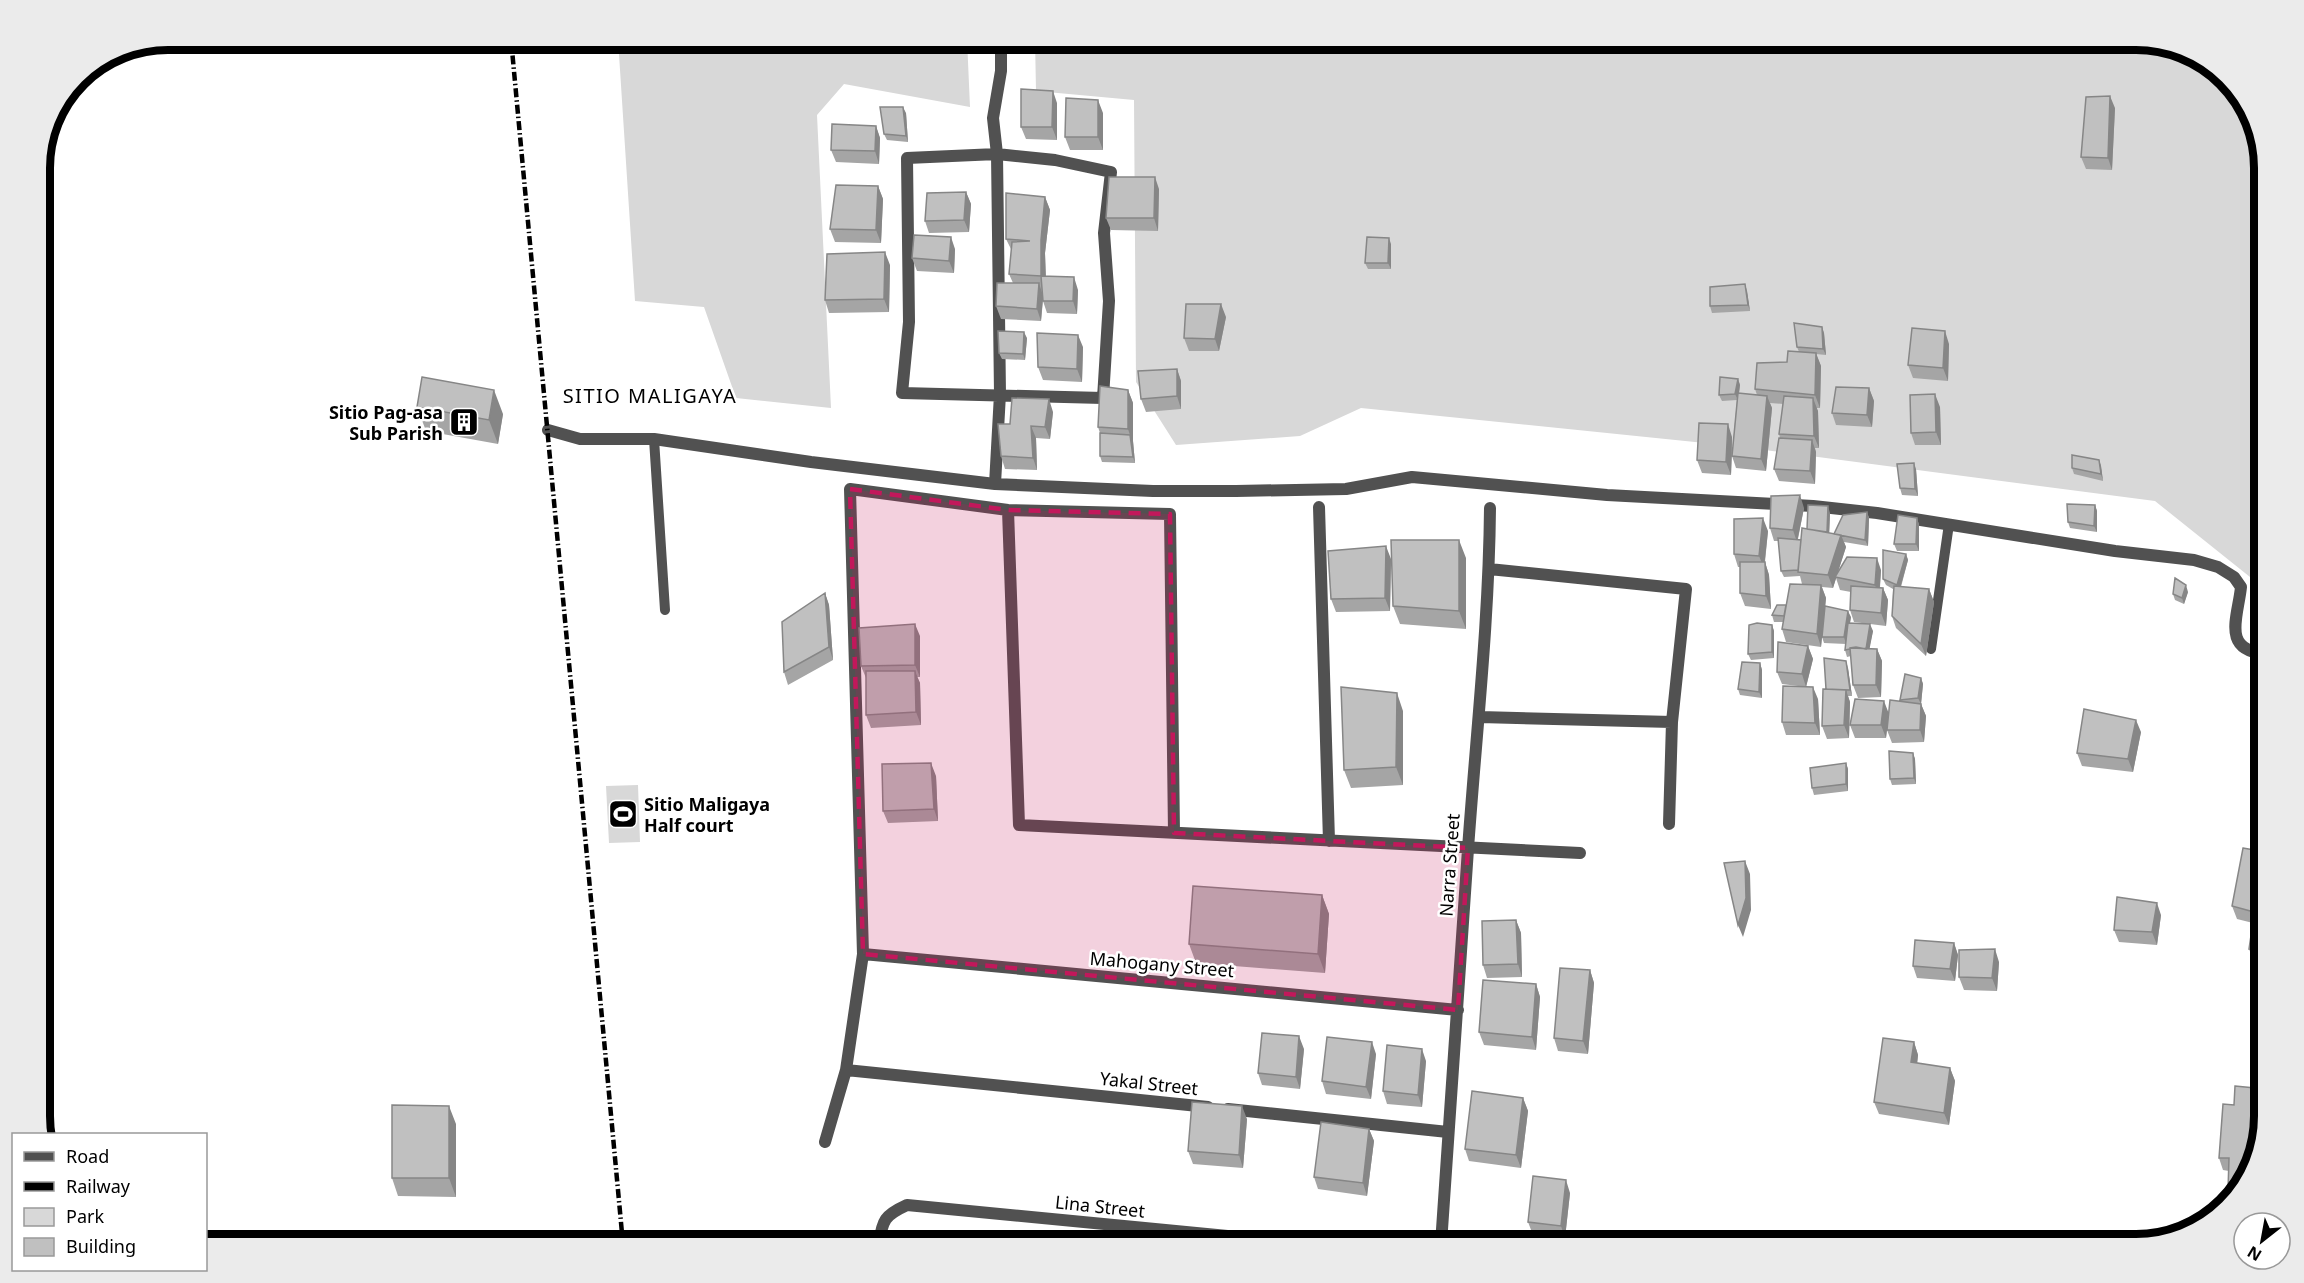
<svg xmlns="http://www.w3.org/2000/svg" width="2304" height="1283" font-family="'Noto Sans',sans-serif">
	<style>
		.green { fill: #d8d8d8 }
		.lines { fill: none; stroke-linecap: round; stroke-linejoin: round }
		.lane { stroke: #515151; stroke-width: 10 }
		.street { stroke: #515151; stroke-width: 12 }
		.rail { stroke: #000; stroke-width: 4.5; stroke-dasharray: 9 3 1.5 3; stroke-linecap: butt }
		.wall { fill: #a5a5a5 }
		.shaded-wall { fill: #868686 }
		.building { fill: #c0c0c0; stroke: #868686; stroke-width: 1.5 }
		.marked { fill: #c2185b; fill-opacity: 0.2; stroke: #c2185b; stroke-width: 4.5; stroke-dasharray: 12 8; stroke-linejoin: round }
		.labels { text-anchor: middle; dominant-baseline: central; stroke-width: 5; stroke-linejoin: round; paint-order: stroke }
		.poi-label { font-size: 18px; font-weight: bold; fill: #000; stroke: #fff; text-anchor: end }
		.street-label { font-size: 18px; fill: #000; stroke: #fff }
		.neighbourhood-label { font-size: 20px; letter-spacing: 1.5px; fill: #000; stroke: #fff }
		.rim { fill: none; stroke: #000; stroke-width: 8 }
	</style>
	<rect width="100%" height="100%" fill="#fff"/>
	<!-- green -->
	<path class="green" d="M618,39H967L970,107L844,84L817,115L831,408L736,398L704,307L635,301Z
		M1035,39H2136L2200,56L2248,103L2265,160V589L2155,501L1734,446L1361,408L1300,436L1176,445L1136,382L1134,100L1036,91Z
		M638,785L640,842L609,843L606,786Z"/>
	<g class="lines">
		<!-- lane -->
		<path class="lane" d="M654,439L665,610
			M1931,649L1949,524"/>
		<!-- street -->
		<path class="street" d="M997,154L1055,160L1111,172L1104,233L1109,301L1103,398L902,393L909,322L907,158Z
			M548,430L580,439H654L811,462L995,484L1153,491H1236L1346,489L1412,477L1607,495L1813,506L1877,513L2115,551L2194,560L2218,567L2234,577L2241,587C2238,617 2221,650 2265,654
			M995,484L1000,394L997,154L993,118L1001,71V39
			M1319,507L1329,841
			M1008,510L1019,825L1580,853
			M1489,569L1686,589L1672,722L1669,824
			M1480,717L1672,722
			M863,954L1458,1010
			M846,1070L1208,1107
			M1228,1109L1448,1132
			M825,1142L846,1070L863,954L850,489L1008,510L1170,514L1174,833
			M879,1244C882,1220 885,1215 907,1205L1310,1244
			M1441,1244C1451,1112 1458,980 1468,849C1476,735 1489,622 1490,508"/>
		<!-- rail -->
		<path class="rail" d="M511,39L623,1244"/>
	</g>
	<!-- wall -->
	<path class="wall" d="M1901,39H1922V43L1902,42Z
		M1992,39L1991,47L1972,48L1970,42Z
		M1057,103V140L1026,139L1021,127Z
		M2115,108L2112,170L2086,169L2081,157Z
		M906,113L908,142L887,140L884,134Z
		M1103,113V150H1070L1065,137Z
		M876,126L880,138L879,164L836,162L831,150Z
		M878,186L883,199L881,243L835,242L830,229Z
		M1159,189L1158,231L1111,230L1106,218Z
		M966,192L971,204L969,232L929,233L925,221Z
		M1045,197L1050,210L1045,253L1046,276L1078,290L1077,314L1047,313L1043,301L1041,321L1001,319L996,306L1013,283L1009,274L1012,251L1006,239Z
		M1391,244V269H1368L1365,263Z
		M955,249L954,273L917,271L912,258Z
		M890,265L889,312L829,313L825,300Z
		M1747,291L1750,311L1712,313L1710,306Z
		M1226,317L1219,351H1189L1184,338Z
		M1822,327L1824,333L1826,355L1816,354L1821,366L1820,408H1816L1818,411L1819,448H1815L1816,452L1815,484L1779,481L1774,469L1780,438L1779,434L1783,404L1770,403L1772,408L1766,471L1736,468L1732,456L1731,475L1702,473L1697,460L1732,437V454L1737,400L1722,401L1719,395L1738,379L1740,385L1739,393L1757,395L1755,389L1799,352L1797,347Z
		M1027,338L1025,360L1002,359L999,353Z
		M1949,344L1948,381L1913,378L1908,365Z
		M1083,347L1082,382L1043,380L1038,367Z
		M1177,369L1181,381V409L1146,412L1141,399Z
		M1869,388L1874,401L1872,427L1836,425L1832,413Z
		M1128,390L1133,403V441L1135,463L1102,462L1100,456V433L1098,427Z
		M417,407L503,414L498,444L426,431Z
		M1940,407L1941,445H1915L1911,433Z
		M1053,412L1050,439L1036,438L1037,470L1005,469L1001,456L1010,424Z
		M2099,460L2101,466L2103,481L2074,474L2072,468Z
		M1916,469L1918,496L1902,495L1900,488Z
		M2095,505L2097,511V532L2070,528L2068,522Z
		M1804,508L1798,539L1801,540L1807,529L1830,513L1829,533L1834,534L1867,512L1869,518L1868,546L1844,542L1846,547L1837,574L1881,570L1880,588H1883L1888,600L1886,626L1854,622L1850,610L1851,592L1840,590L1836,578L1833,588L1822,587L1826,598L1821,647L1786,642L1782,629L1783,622H1774L1772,615L1786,605L1802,584L1800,576L1784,577L1781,571L1779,541H1774L1770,528Z
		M1917,518L1919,525V551H1897L1894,544Z
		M1768,531L1765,562L1769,575L1771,609L1745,606L1740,593V567H1738L1734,554Z
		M1906,554L1908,560L1901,587L1929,589L1934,602L1926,656L1896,628L1892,616L1893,589L1886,585L1883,579Z
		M1466,558V629L1400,624L1393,606Z
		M1391,559L1390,611L1336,612L1331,599Z
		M2188,592L2184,604L2175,600L2173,594Z
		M825,593L829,605L833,660L788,685L784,672Z
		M1851,617L1850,623L1873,631L1869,649H1877L1882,661L1881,697L1858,698L1853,685L1851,656L1847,657L1845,650L1846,644L1824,643L1822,637Z
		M1772,625L1774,631V658L1751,660L1748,654Z
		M920,636V677H917L920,683L921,725L871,728L866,715V678L861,666Z
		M1808,646L1813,659L1806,687L1782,684L1777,672Z
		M1760,663L1762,670V698L1740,695L1738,689Z
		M1848,668L1852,696H1848L1850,702L1849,738L1827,739L1822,726L1826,689Z
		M1921,678L1923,684L1921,704L1926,716L1924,742L1892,743L1887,730L1888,717L1886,738H1855L1850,725L1889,713L1900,702V700Z
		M1818,699L1820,735H1786L1782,722Z
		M1403,711V785L1351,788L1344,770Z
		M2141,732L2133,772L2082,766L2077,753Z
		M1913,753L1915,759L1916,784L1892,785L1890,779Z
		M1846,763L1848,769V791L1814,795L1812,788Z
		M936,776L938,821L888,823L883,811Z
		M2265,852V968L2256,967L2249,949L2253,923L2237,919L2232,906Z
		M1322,895L1329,914L1325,973L1196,963L1189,944Z
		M2161,915L2157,945L2119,942L2114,930Z
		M1516,920L1521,933L1522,977L1487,978L1483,965Z
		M1954,943L1958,955L1955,981L1917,978L1913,966Z
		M1999,962L1997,991L1964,990L1959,977Z
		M1590,970L1594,983L1588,1054L1558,1051L1554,1038Z
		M1536,984L1540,997L1536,1050L1484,1045L1479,1032Z
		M1914,1042L1918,1055L1917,1063L1950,1068L1955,1081L1949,1125L1879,1114L1874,1102Z
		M1304,1049L1300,1089L1262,1085L1258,1073Z
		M1376,1054L1371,1099L1326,1094L1322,1081Z
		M1426,1061L1422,1107L1387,1104L1383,1091Z
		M1523,1098L1528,1111L1521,1168L1469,1161L1465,1149Z
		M2223,1104L2248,1179L2230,1197L2228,1190L2229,1171L2223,1170L2219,1158Z
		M1247,1119L1243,1168L1193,1164L1188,1151Z
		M456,1124V1197L398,1196L392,1178Z
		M1369,1129L1374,1141L1367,1196L1318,1189L1314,1177Z
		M1570,1193L1565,1238L1533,1235L1528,1222Z"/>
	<!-- shaded-wall -->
	<path class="shaded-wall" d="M1989,39H1992L1991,47L1988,41Z
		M1053,91L1057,103V140L1052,127Z
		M2110,96L2115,108L2112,170L2108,158Z
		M1098,100L1103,113V150L1098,137Z
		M903,107L906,113L908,142L906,136Z
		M876,126L880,138L879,164L875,151Z
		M1155,177L1159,189L1158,231L1154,218Z
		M878,186L883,199L881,243L876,230Z
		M966,192L971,204L969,232L964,220Z
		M1045,197L1050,210L1045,253L1046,288L1041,276V240Z
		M951,237L955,249L954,273L949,261Z
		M1389,238L1391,244V269L1388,263Z
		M885,252L890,265L889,312L884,299Z
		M1074,277L1078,290L1077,314L1073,301Z
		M1039,283L1043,296L1041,321L1037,309Z
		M1745,284L1747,291L1750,311L1748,305Z
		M1221,304L1226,317L1219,351L1215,339Z
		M1822,327L1824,333L1826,355L1823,349Z
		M1945,331L1949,344L1948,381L1943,368Z
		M1024,332L1027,338L1025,360L1023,354Z
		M1078,335L1083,347L1082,382L1077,369Z
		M1816,353L1821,366L1820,408L1815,395Z
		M1177,369L1181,381V409L1177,396Z
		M1738,379L1740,385L1738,400L1735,394Z
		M1869,388L1874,401L1872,427L1867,415Z
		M494,390L503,414L498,444L489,420Z
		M1128,390L1133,403V441L1135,463L1133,457L1130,435L1128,429Z
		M1935,394L1940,407L1941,445L1936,432Z
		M1767,396L1772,408L1766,471L1761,459Z
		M1813,398L1818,411L1819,448L1814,436Z
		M1049,399L1053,412L1050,439L1045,427Z
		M1728,424L1732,437L1731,475L1726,462Z
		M1031,426L1036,438L1037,470L1033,458Z
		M1812,440L1816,452L1815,484L1810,471Z
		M2099,460L2101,466L2103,481L2101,474Z
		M1914,463L1916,469L1918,496L1915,489Z
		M1800,495L1804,508L1797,542L1793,530Z
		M2095,505L2097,511V532L2094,526Z
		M1828,506L1830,513L1829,540L1826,534Z
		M1867,512L1869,518L1868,546L1865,540Z
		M1763,518L1768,531L1764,568L1759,556Z
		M1917,518L1919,525V551L1916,544Z
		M1841,535L1846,547L1833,588L1828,575Z
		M1459,540L1466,558V629L1459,611Z
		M1386,546L1391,559L1390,611L1385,598Z
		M1906,554L1908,560L1899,592L1897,585Z
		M1877,558L1881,570L1879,598L1875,585Z
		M1765,562L1769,575L1771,609L1766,596Z
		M1821,585L1826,598L1821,647L1817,634Z
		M2186,585L2188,592L2184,604L2182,598Z
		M1883,588L1888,600L1886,626L1881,613Z
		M1929,589L1934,602L1926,656L1921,644Z
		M825,593L829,605L833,660L829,647Z
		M1848,611L1851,617L1846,644L1844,637Z
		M915,624L920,636V677L915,665Z
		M1870,624L1873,631L1868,657L1865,650Z
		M1772,625L1774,631V658L1772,652Z
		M1808,646L1813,659L1806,687L1802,674Z
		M1877,649L1882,661L1881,697L1876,685Z
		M1846,661L1848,668L1852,696L1850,690Z
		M1760,663L1762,670V698L1759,692Z
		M915,671L920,683L921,725L916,712Z
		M1921,678L1923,684L1921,704L1918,698Z
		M1813,687L1818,699L1820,735L1815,723Z
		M1846,690L1850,702L1849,738L1844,725Z
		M1397,693L1403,711V785L1396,767Z
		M1884,701L1889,714L1886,738L1881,725Z
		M1921,704L1926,716L1924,742L1920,730Z
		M2136,720L2141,732L2133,772L2128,759Z
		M1913,753L1915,759L1916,784L1914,778Z
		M931,763L936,776L938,821L934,809Z
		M1846,763L1848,769V791L1846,784Z
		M1745,861L1750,874L1751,910L1743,937L1738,925Z
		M1322,895L1329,914L1325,973L1318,954Z
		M2157,903L2161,915L2157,945L2152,932Z
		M1516,920L1521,933L1522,977L1518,964Z
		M1954,943L1958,955L1955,981L1950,969Z
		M1995,949L1999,962L1997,991L1992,978Z
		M1590,970L1594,983L1588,1054L1583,1041Z
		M1536,984L1540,997L1536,1050L1532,1037Z
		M1299,1036L1304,1049L1300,1089L1296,1077Z
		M1372,1042L1376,1054L1371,1099L1366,1087Z
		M1914,1042L1918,1055L1916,1075L1911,1062Z
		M1422,1049L1426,1061L1422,1107L1418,1095Z
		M1950,1068L1955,1081L1949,1125L1944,1113Z
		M1523,1098L1528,1111L1521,1168L1516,1155Z
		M449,1106L456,1124V1197L449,1178Z
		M1242,1106L1247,1119L1243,1168L1239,1155Z
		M1369,1129L1374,1141L1367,1196L1363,1183Z
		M1566,1180L1570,1193L1565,1238L1561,1226Z"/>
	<!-- building -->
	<path class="building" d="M1970,39H1989L1988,41L1970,42Z
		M1021,89L1053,91L1052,127H1021Z
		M2110,96L2108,158L2081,157L2086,97Z
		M1066,98L1098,100V137H1065Z
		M880,107H903L906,136L884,134Z
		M832,124L876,126L875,151L831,150Z
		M1109,177H1155L1154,218H1106Z
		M836,185L878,186L876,230L830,229Z
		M966,192L964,220L925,221L927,193Z
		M1006,193L1045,197L1041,240V276L1009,274L1012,242L1030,241L1006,239Z
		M914,235L951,237L949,261L912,258Z
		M1367,237L1389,238L1388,263H1365Z
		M885,252L884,299L825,300L827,254Z
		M1041,276L1074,277L1073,301H1043Z
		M997,283H1039L1037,309L996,306Z
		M1745,284L1748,305L1710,306V287Z
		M1186,304H1221L1215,339L1184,338Z
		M1794,323L1822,327L1823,349L1797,347Z
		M1912,328L1945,331L1943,368L1908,365Z
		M998,331L1024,332L1023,354L999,353Z
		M1037,333L1078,335L1077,369L1038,367Z
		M1788,351L1816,353L1815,395L1755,389L1757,363L1787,362Z
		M1177,369V396L1141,399L1138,371Z
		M422,377L494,390L489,420L417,407Z
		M1720,377L1738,379L1735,394L1719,395Z
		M1100,386L1128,390V429L1098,427Z
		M1836,387L1869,388L1867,415L1832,413Z
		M1738,393L1767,396L1761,459L1732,456Z
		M1935,394L1936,432L1911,433L1910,395Z
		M1784,396L1813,398L1814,436L1779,434Z
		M1012,398L1049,399L1045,427L1031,426L1033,458L1001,456L998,424H1010Z
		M1699,423L1728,424L1726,462L1697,460Z
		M1100,433L1130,435L1133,457L1100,456Z
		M1779,438L1812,440L1810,471L1774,469Z
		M2072,455L2099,460L2101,474L2072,468Z
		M1914,463L1915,489L1900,488L1897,464Z
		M1800,495L1793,530L1770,528L1771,496Z
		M2067,504L2095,505L2094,526L2068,522Z
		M1808,505L1828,506L1827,532L1807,529Z
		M1867,512L1865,540L1834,534L1843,515Z
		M1898,515L1917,518L1916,544H1894Z
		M1763,518L1759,556L1734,554V519Z
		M1802,528L1841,535L1828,575L1798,572Z
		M1778,538L1801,540L1798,570L1781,571Z
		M1391,540H1459V611L1393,606Z
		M1386,546L1385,598L1331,599L1328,551Z
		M1883,550L1906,554L1897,585L1883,579Z
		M1847,557L1877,558L1875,585L1835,577Z
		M1740,562H1765L1766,596L1740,593Z
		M2175,578L2186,585L2182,598L2173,594Z
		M1790,584L1821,585L1817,634L1782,629Z
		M1851,586L1883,588L1881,613L1850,610Z
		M1894,586L1929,589L1921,644L1892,616Z
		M825,593L829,647L784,672L782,622Z
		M1777,605H1786L1784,616L1772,615Z
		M1825,606L1848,611L1844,637H1822Z
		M1757,623L1772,625V652L1748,654L1749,625Z
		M1848,623L1870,624L1866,649L1856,647L1850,648V649L1845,650Z
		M915,624V665L861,666L859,628Z
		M1778,642L1808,646L1802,674L1777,672Z
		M1850,648L1877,649L1876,685H1853Z
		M1824,658L1846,661L1850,690L1826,689Z
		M1742,662L1760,663L1759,692L1738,689Z
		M866,671H915L916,712L866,715Z
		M1905,674L1921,678L1918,698L1900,700Z
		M1783,686L1813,687L1815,723L1782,722Z
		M1341,687L1397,693L1396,767L1344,770Z
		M1823,689L1846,690L1844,725L1822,726Z
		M1855,699L1884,701L1881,725H1850Z
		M1890,700L1921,704L1920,730H1887Z
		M2084,709L2136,720L2128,759L2077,753Z
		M1889,751L1913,753L1914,778L1890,779Z
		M931,763L934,809L883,811L882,764Z
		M1846,763V784L1812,788L1810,768Z
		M2243,848L2265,852V909L2255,908L2254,912L2232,906Z
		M1745,861L1746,898L1738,925L1724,863Z
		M1193,886L1322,895L1318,954L1189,944Z
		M2117,897L2157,903L2152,932L2114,930Z
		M2255,908L2265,909V951L2249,949Z
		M1516,920L1518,964L1483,965L1482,921Z
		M1915,940L1954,943L1950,969L1913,966Z
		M1995,949L1992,978L1959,977V950Z
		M1560,968L1590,970L1583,1041L1554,1038Z
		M1483,980L1536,984L1532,1037L1479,1032Z
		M1262,1033L1299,1036L1296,1077L1258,1073Z
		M1327,1037L1372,1042L1366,1087L1322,1081Z
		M1883,1038L1914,1042L1911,1062L1950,1068L1944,1113L1874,1102Z
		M1387,1045L1422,1049L1418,1095L1383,1091Z
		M2235,1086L2265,1089V1115L2248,1179L2236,1191L2228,1190L2229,1158H2219L2223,1104L2234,1105Z
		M1472,1091L1523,1098L1516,1155L1465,1149Z
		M1192,1102L1242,1106L1239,1155L1188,1151Z
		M392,1105L449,1106V1178H392Z
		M1321,1122L1369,1129L1363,1183L1314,1177Z
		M1533,1176L1566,1180L1561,1226L1528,1222Z"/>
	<!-- marked area -->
	<path class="marked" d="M850,489L1008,510L1170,514L1174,833L1468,848L1458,1010L863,954Z"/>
	<!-- icons -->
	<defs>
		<g id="building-square" transform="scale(1.5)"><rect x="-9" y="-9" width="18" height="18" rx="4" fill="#000" stroke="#fff"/><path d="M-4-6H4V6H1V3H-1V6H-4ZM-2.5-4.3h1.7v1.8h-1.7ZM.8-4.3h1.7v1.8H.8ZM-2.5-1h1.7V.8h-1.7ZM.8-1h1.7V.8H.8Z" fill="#fff"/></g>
		<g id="stadium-square" transform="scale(1.5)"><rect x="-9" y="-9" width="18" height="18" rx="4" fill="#000" stroke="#fff"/><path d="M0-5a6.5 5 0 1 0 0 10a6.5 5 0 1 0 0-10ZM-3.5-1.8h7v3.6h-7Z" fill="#fff"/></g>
	</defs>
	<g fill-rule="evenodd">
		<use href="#building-square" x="464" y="422"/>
		<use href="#stadium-square" x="623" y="814"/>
	</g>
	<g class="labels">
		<!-- poi labels -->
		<g class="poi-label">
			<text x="443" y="412">Sitio Pag-asa<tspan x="443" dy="21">Sub Parish</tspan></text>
			<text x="644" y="804" text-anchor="start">Sitio Maligaya<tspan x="644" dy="21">Half court</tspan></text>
		</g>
		<!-- street labels -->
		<g class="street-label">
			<text transform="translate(1449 865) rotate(-86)">Narra Street</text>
			<text transform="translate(1162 964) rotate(5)">Mahogany Street</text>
			<text transform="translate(1149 1083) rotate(6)">Yakal Street</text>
			<text transform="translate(1100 1206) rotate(6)">Lina Street</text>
		</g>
		<!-- neighbourhood labels -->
		<g class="neighbourhood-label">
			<text x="650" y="395">SITIO MALIGAYA</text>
		</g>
	</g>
	<!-- crop -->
	<path d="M0 0H2304V1283H0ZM168 50H2136A118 118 0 0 1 2254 168V1116A118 118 0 0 1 2136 1234H168A118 118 0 0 1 50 1116V168A118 118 0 0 1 168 50Z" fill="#ebebeb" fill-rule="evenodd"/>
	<path class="rim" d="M168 50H2136A118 118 0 0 1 2254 168V1116A118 118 0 0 1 2136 1234H168A118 118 0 0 1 50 1116V168A118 118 0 0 1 168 50Z"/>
	<!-- legend -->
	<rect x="12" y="1133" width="195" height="138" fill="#ffffff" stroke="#999999" stroke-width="1.5"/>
	<rect x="24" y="1152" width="30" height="9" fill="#515151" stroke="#999999" stroke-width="1.5"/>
	<text x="66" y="1163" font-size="18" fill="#000000">Road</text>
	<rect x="24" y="1182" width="30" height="9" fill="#000000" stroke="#999999" stroke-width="1.5"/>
	<text x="66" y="1193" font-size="18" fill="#000000">Railway</text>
	<rect x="24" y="1208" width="30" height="18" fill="#d8d8d8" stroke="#999999" stroke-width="1.5"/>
	<text x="66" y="1223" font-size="18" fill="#000000">Park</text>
	<rect x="24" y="1238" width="30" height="18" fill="#c0c0c0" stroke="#999999" stroke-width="1.5"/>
	<text x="66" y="1253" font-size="18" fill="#000000">Building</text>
	<!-- north arrow -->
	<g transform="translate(2262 1241) rotate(211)"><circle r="28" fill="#ffffff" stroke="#999999" stroke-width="1.5"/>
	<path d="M0-4.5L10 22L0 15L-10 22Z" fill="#000000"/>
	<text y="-9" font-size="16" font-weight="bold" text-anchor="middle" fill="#000000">N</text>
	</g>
</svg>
